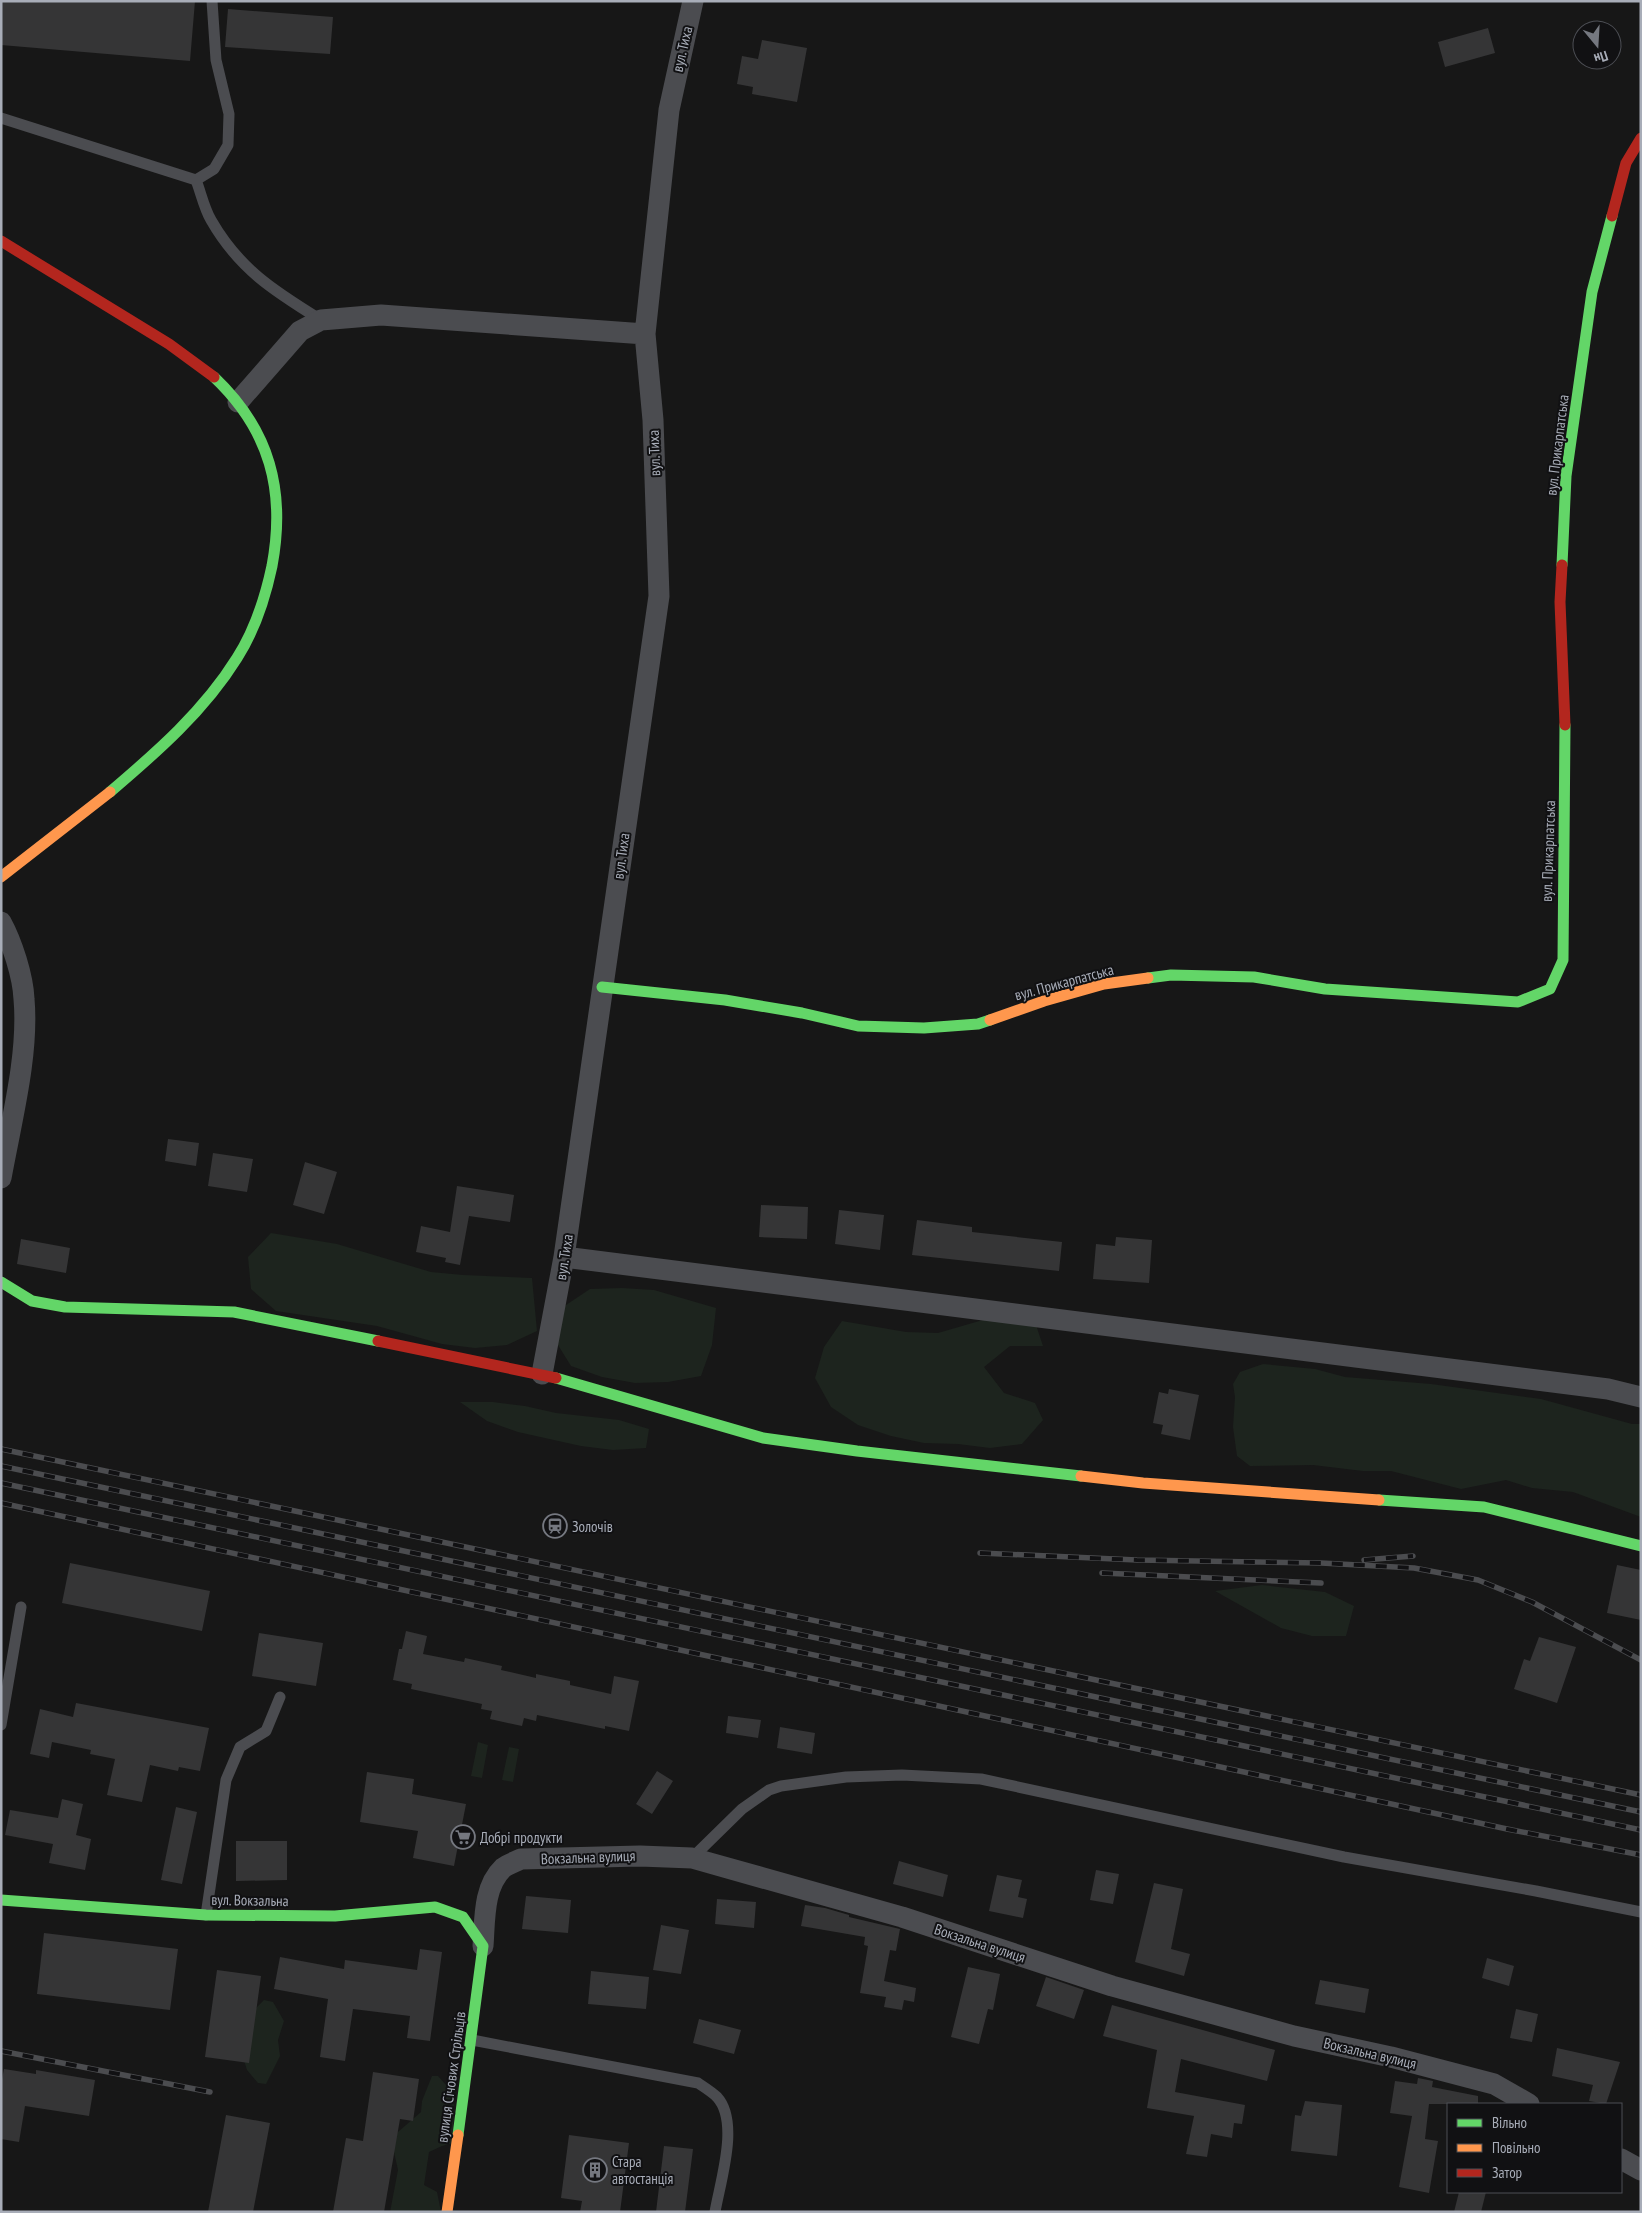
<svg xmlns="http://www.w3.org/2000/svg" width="1642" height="2213" font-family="'PT Sans Narrow',sans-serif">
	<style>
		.green { fill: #1d241e }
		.building { fill: #353536 }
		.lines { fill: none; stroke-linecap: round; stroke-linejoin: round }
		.lane { stroke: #4b4c50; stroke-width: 11 }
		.street { stroke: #4b4c50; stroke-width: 21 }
		.fast { stroke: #63d668; stroke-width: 11 }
		.slow { stroke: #ff974d; stroke-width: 11 }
		.jam { stroke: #b3261e; stroke-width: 11 }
		.rail-casing { stroke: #4b4c4f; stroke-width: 5.5 }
		.rail { stroke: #111113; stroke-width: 4; stroke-dasharray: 11; stroke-linecap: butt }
		.labels { text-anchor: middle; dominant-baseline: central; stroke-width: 4; stroke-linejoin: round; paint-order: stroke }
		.street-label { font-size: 15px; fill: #a8adb8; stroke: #111113 }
		.poi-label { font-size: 15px; fill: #a8adb8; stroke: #111113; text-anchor: start }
	</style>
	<rect width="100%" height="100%" fill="#171717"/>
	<!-- green -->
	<path class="green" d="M271,1233L337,1244L431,1272L463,1275L532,1278L537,1331L507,1345L475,1348L442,1344L377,1326L276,1311L251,1289L248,1257Z
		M622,1288L654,1290L716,1308L712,1345L701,1376L668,1382L635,1383L602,1377L571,1366L553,1337L563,1307L590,1289Z
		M1000,1315L1033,1316L1043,1346H1010L984,1367L1004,1393L1035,1403L1043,1420L1022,1444L990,1448L958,1444L924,1443L891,1436L858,1425L831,1407L815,1378L824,1347L842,1321L906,1332L938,1333Z
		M1263,1364L1315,1369L1345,1377L1431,1384L1541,1399L1632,1424H1641V1517L1573,1492L1532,1488L1506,1480L1461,1489L1391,1471H1363L1313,1465L1250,1466L1237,1456L1233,1427L1235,1397L1233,1384L1240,1372Z
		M460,1402H493L525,1406L556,1413L619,1420L649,1429L646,1448L613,1450L581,1446L518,1432L487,1421Z
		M1262,1585L1325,1592L1354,1606L1346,1636H1312L1281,1628L1215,1591Z
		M478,1742L488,1745L482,1778L471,1776Z
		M509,1747L519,1749L513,1782L502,1780Z
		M264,2000L273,2002L284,2021L278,2040L280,2056L266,2084L258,2083L247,2070L242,2054L251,2013Z
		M432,2076H438L454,2094L453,2143L442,2146L429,2152L424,2185L437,2192L441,2212H390L398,2170L391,2138L421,2112L422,2101Z"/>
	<!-- building -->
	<path class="building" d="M1,1H195L190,61L1,45Z
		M228,9L333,17L330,54L225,47Z
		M1488,28L1495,53L1445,67L1438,42Z
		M762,40L807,48L797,102L752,94L753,87L737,84L742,56L758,59Z
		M168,1139L199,1143L196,1166L165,1161Z
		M213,1153L253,1159L247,1192L208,1186Z
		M305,1162L337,1172L324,1214L293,1205Z
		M457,1186L514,1195L510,1222L469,1216L460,1265L445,1262L446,1258L416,1252L421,1226L450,1232Z
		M761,1205L808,1207L807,1239L759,1237Z
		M839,1210L884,1215L880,1250L835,1244Z
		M917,1220L972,1227V1232L1062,1242L1059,1271L912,1255Z
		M1116,1237L1152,1240L1149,1283L1093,1279L1096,1244L1115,1246Z
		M21,1239L70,1248L66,1273L17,1264Z
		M1169,1389L1199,1395L1190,1440L1161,1434L1163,1425L1153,1423L1159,1392L1168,1394Z
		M70,1563L210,1591L202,1631L62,1603Z
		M1617,1565L1641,1570V1620L1607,1613Z
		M406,1631L427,1636L423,1654L464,1662L465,1658L502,1666L501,1670L536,1678V1674L570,1681V1685L611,1694L614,1676L639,1681L629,1731L605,1726V1729L537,1715L536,1721L524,1718L522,1726L490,1719L492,1711L481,1709L482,1704L411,1689L412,1684L393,1680L399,1649H402Z
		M259,1633L323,1643L316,1686L252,1676Z
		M1539,1637L1576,1647L1557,1703L1514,1689L1524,1659L1530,1661Z
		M76,1703L209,1728L200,1771L179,1767L178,1771L150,1765L142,1802L107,1795L115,1759L90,1754L91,1750L52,1742L49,1758L30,1754L40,1709L73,1717Z
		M728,1716L761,1720L758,1738L726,1733Z
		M780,1727L815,1733L812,1754L777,1748Z
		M657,1771L673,1781L652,1814L636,1804Z
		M367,1772L414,1779L412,1794L466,1804L454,1866L413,1858L418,1831L360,1822Z
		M62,1799L83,1804L76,1835L91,1839L85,1870L49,1863L53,1844L5,1835L10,1810L58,1818Z
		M176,1807L197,1812L182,1884L161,1880Z
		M236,1841H287V1880L236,1881Z
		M899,1861L948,1875L943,1897L893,1884Z
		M1096,1870L1119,1874L1113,1904L1090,1900Z
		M997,1875L1022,1880L1018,1897L1027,1899L1023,1918L989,1911Z
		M1154,1883L1183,1889L1171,1949L1190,1954L1184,1976L1135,1962Z
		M526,1896L571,1900L568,1933L522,1929Z
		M717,1899L756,1902L754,1928L715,1924Z
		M805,1905L825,1908L849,1915V1917L900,1929L896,1951L890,1950L884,1981L916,1988L914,2002L904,2000L902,2010L884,2007L886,1997L860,1993L868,1946L864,1945L865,1937L801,1926Z
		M661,1925L689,1930L681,1974L653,1970Z
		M44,1933L178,1949L170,2010L37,1994Z
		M420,1949L442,1952L430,2041L407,2038L410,2016L353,2009L345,2061L320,2057L328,1999L274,1989L280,1957L344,1969L345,1960L417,1970Z
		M1487,1958L1514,1966L1509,1986L1482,1978Z
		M968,1967L1000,1974L993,2010L988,2009L979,2044L951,2037Z
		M217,1970L261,1976L249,2063L205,2057Z
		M591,1971L649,1977L646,2009L588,2004Z
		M1046,1977L1084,1990L1074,2019L1036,2006Z
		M1320,1980L1369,1989L1365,2013L1315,2004Z
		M1112,2005L1275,2050L1267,2081L1181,2059L1175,2092L1245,2105L1242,2124L1234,2123L1232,2138L1211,2134L1207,2157L1186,2154L1194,2116L1147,2108L1157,2050L1103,2036Z
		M1516,2009L1538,2014L1532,2042L1510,2038Z
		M699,2019L741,2030L734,2054L693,2043Z
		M1557,2048L1620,2062L1606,2104L1589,2101L1593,2085L1552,2076Z
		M4,2069L36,2074V2070L95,2080L89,2116L25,2106L19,2142L1,2139V2084Z
		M373,2072L419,2079L413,2121L400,2119L384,2212H333L346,2138L363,2141Z
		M1418,2078L1433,2081L1432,2087L1478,2096V2104H1429L1425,2139L1438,2141L1429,2193L1399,2187L1412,2116L1390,2113L1395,2081L1417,2084Z
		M1305,2101L1342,2105L1337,2156L1291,2151L1295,2115L1301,2116Z
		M226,2115L270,2123L253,2212H208Z
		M569,2135L629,2143L620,2212H580L582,2201L561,2198Z
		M664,2146L693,2149L685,2212H656Z
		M1459,2192H1486L1481,2212H1454Z"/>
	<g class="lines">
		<!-- lane -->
		<path class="lane" d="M1,118L196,180L214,169L228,145L229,114L216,60L212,1
			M196,180C201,193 204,208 211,220C239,269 274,291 321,320
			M1,1725L21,1607
			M692,1858L742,1809L769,1790L781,1786L846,1777L902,1775L981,1779L1344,1857L1536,1891L1641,1912
			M206,1915L226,1780L240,1747L266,1731L280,1697
			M472,2040L698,2083C704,2087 712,2092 717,2097C740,2122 720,2182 715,2212"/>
		<!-- street -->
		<path class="street" d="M238,402L300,331L321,320L381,315L645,334
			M1,922C12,942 23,976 24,999C29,1055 11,1122 1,1178
			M564,1257L1608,1389L1641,1397
			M542,1374L564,1257L659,596L653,420L645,334L669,110L693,1
			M483,1946C485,1920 483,1887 503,1868C508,1864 515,1862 521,1859L640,1856L692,1858L902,1917L1112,1986L1294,2036L1391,2057L1494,2084L1529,2104
			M1621,2159L1641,2170"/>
		<!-- fast -->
		<path class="fast" d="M1562,565L1566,476L1592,292L1612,216
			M110,792C157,752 204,711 237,658C255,630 265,599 272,566C286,491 270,430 214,377
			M1148,978L1171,975L1254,977L1325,989L1518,1002L1550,989L1563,960L1565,725
			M602,987L725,1000L802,1013L858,1026L924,1028L978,1024L990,1020
			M1,1282L32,1301L65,1307L234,1312L378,1341
			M556,1378L763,1438L857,1451L1081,1476
			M1379,1500L1484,1507L1641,1546
			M1,1900L206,1915L335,1916L435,1907L463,1917L483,1946L458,2135"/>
		<!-- slow -->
		<path class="slow" d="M1,877L110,792
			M990,1020L1044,1001L1104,984L1148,978
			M1081,1476L1143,1483L1379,1500
			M447,2212L458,2135"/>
		<!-- jam -->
		<path class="jam" d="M1612,216L1626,163L1641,138
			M1,241L169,344L214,377
			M1562,565L1560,602L1565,725
			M378,1341L556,1378"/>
		<!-- rail casing -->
		<g class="rail-casing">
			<path id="rail" d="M1,1449L1641,1795
				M1,1466L1641,1812
				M1,1483L1641,1830
				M1,1503L1507,1829L1641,1855
				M980,1553L1137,1560L1321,1563L1414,1568L1478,1580L1532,1602L1641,1660
				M1364,1560L1413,1556
				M1102,1573L1321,1583
				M1,2051L210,2092"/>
		</g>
		<!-- rail -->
		<use href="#rail" class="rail"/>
	</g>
	<!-- icons -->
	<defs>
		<g id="station-ring" transform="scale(1.25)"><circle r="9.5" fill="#111113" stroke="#757880" stroke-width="1.5"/><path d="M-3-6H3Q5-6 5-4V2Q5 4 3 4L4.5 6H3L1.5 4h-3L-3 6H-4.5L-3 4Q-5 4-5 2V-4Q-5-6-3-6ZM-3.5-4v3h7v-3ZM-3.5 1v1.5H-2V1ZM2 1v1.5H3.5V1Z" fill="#757880"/></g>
		<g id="supermarket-ring" transform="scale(1.25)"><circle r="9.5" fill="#111113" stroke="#757880" stroke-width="1.5"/><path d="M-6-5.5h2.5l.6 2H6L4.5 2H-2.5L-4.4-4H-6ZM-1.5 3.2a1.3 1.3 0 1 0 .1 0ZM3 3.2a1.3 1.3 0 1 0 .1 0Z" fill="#757880"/></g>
		<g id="building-ring" transform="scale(1.25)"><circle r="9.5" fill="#111113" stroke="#757880" stroke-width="1.5"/><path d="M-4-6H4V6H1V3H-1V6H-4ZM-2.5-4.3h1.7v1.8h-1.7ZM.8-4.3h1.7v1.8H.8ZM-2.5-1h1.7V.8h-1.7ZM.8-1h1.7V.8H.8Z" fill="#757880"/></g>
	</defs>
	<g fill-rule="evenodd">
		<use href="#station-ring" x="555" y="1526"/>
		<use href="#supermarket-ring" x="463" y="1837"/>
		<use href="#building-ring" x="595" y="2170"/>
	</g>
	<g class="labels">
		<!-- street labels -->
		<g class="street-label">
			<text transform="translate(682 49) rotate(-77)">вул. Тиха</text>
			<text transform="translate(1557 445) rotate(-83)">вул. Прикарпатська</text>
			<text transform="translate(654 453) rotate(-92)">вул. Тиха</text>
			<text transform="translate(1548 851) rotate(-88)">вул. Прикарпатська</text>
			<text transform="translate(621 856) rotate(-82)">вул. Тиха</text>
			<text transform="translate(1064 982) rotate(-15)">вул. Прикарпатська</text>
			<text transform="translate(564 1257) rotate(-81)">вул. Тиха</text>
			<text transform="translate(588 1857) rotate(-2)">Вокзальна вулиця</text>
			<text transform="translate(250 1900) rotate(1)">вул. Вокзальна</text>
			<text transform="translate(980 1943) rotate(18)">Вокзальна вулиця</text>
			<text transform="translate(1370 2053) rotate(13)">Вокзальна вулиця</text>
			<text transform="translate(451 2077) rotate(-82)">вулиця Січових Стрільців</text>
		</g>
		<!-- poi labels -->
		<g class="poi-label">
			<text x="572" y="1526">Золочів</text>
			<text x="480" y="1837">Добрі продукти</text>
			<text x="612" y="2161">Стара<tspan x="612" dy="17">автостанція</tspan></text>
		</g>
	</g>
	<!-- border -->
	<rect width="1642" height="2213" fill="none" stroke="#a8adb8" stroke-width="5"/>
	<!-- legend -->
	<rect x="1447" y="2103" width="175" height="90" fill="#111113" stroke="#4d4f55"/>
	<rect x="1457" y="2119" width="25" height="8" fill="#63d668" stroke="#4d4f55"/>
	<text x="1492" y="2128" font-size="15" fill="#a8adb8">Вільно</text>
	<rect x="1457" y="2144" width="25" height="8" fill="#ff974d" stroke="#4d4f55"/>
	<text x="1492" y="2153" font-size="15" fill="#a8adb8">Повільно</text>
	<rect x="1457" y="2169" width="25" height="8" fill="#b3261e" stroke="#4d4f55"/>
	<text x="1492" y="2178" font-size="15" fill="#a8adb8">Затор</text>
	<!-- north arrow -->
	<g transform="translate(1597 45) rotate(162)"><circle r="24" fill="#111113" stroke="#4d4f55"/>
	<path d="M0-4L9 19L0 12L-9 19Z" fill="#757880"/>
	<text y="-8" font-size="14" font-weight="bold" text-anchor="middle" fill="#a8adb8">Пн</text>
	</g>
</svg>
